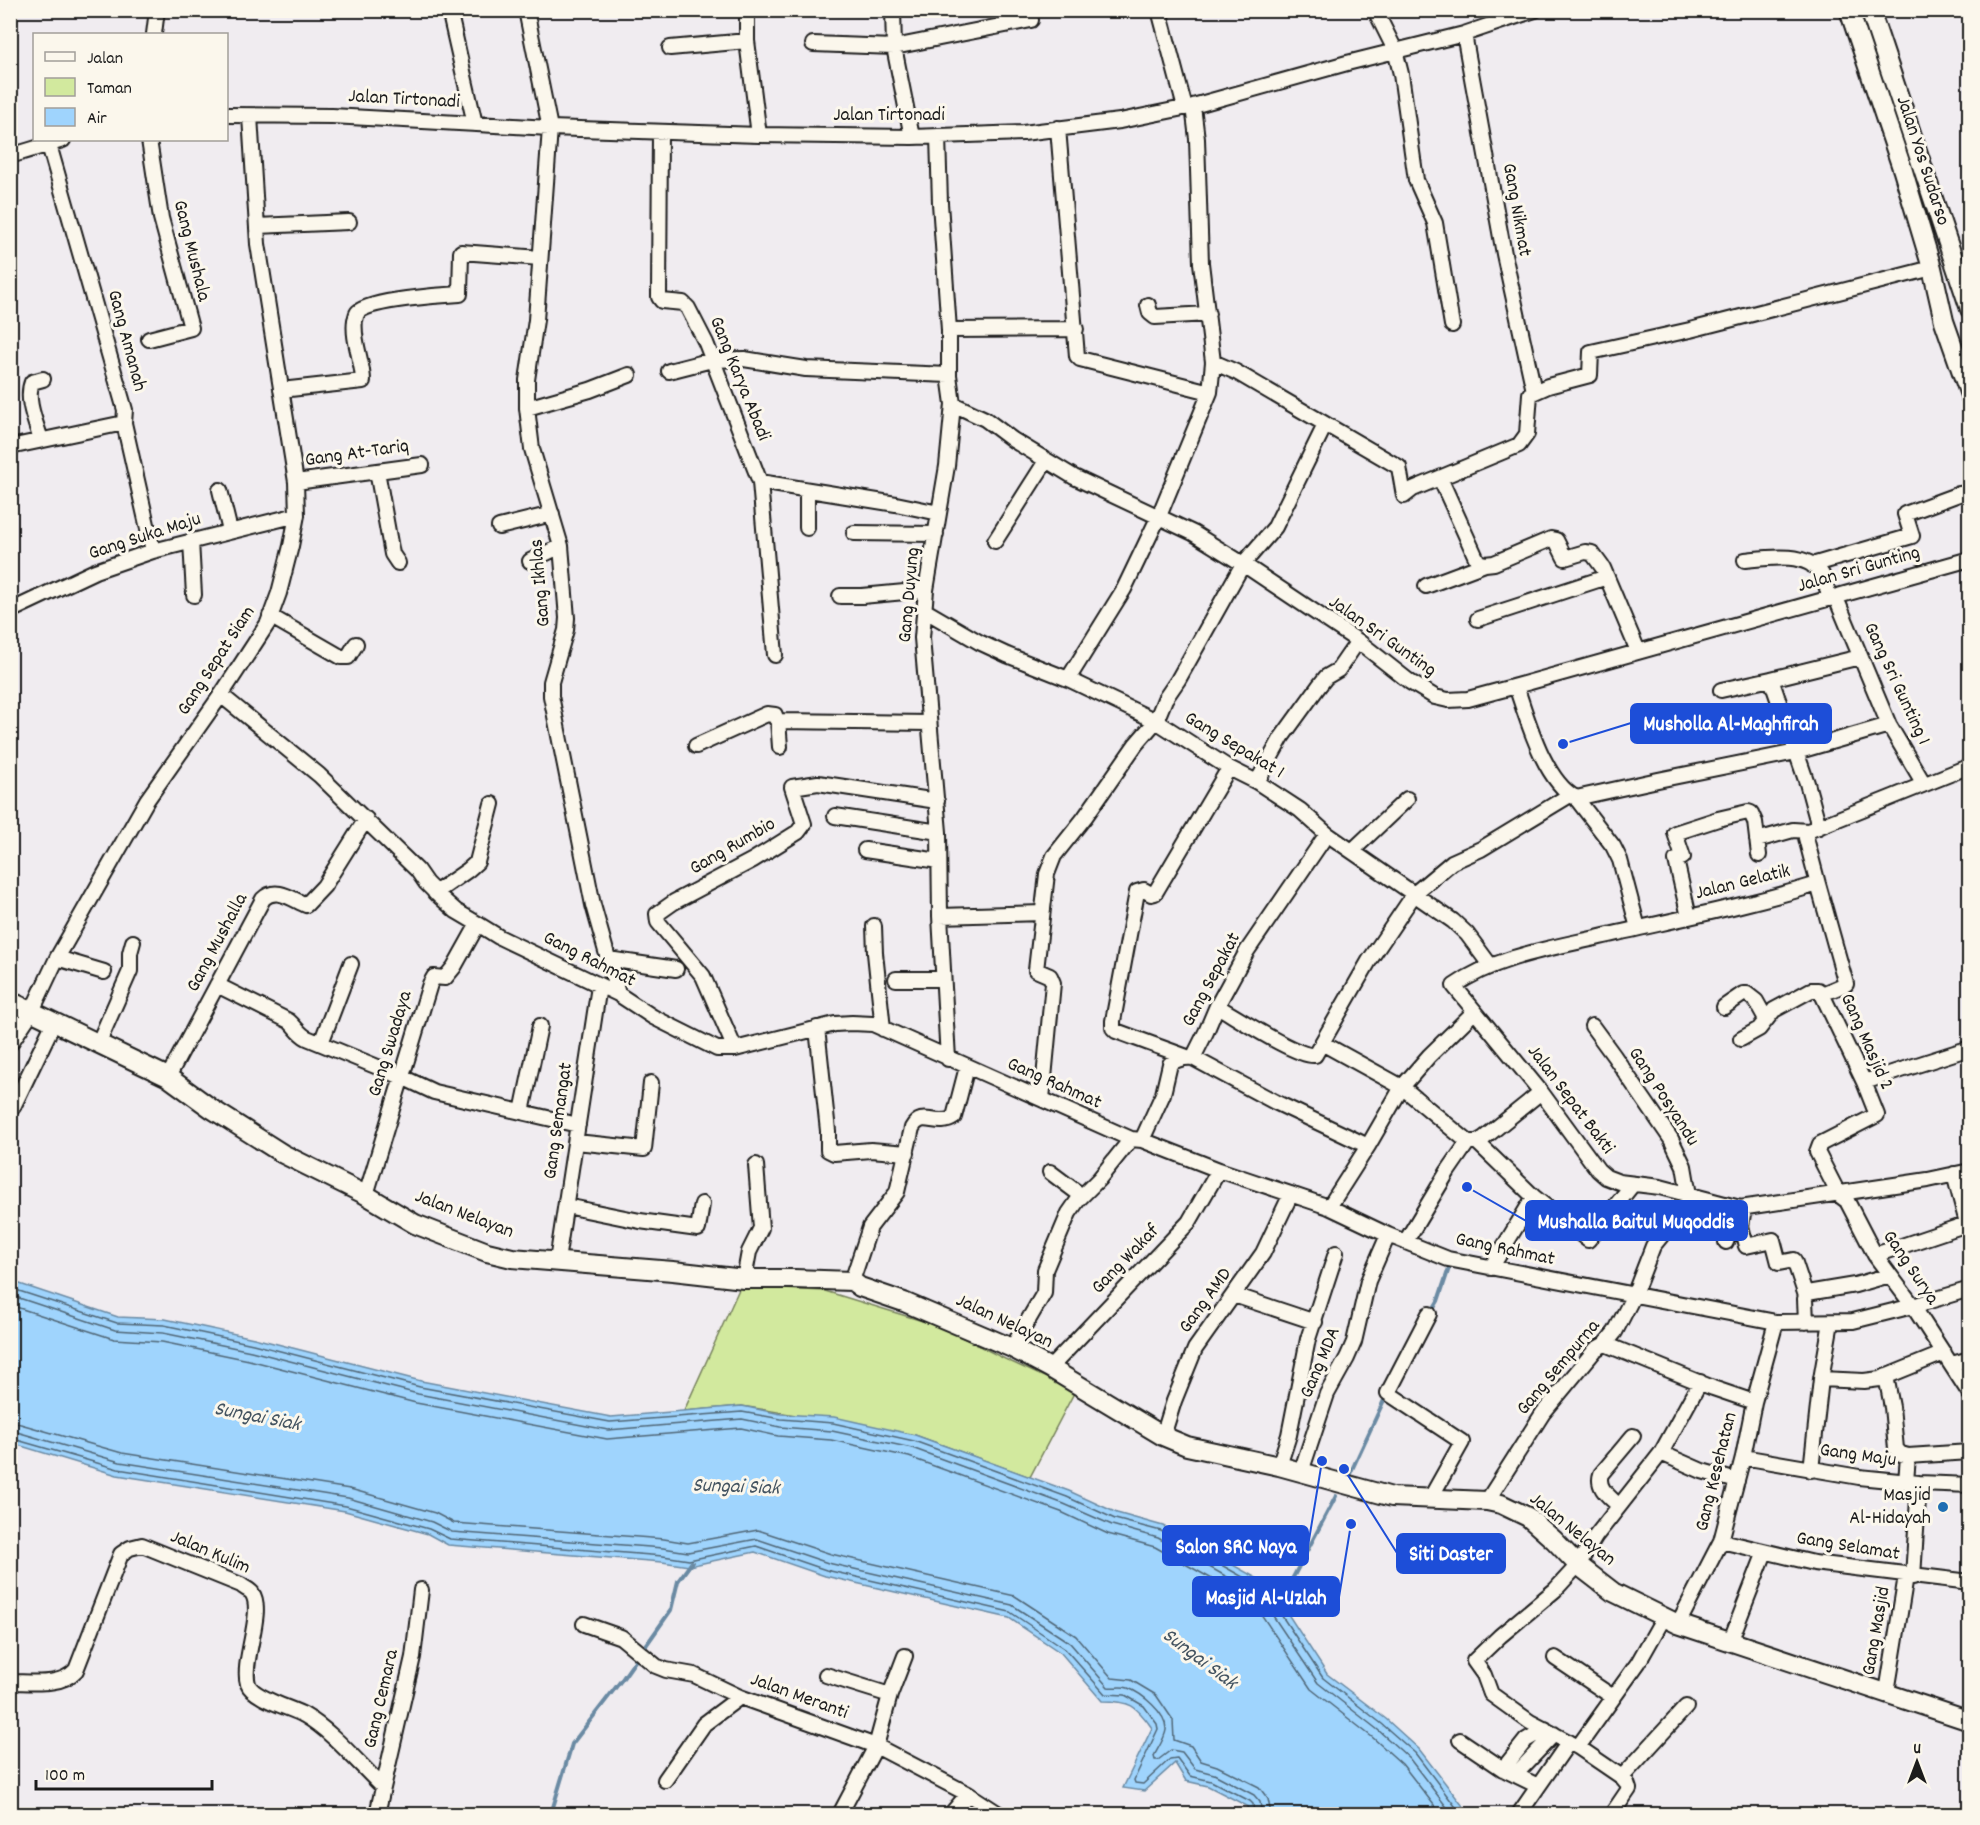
<svg xmlns="http://www.w3.org/2000/svg" width="1980" height="1825" font-family="Dekko,sans-serif">
	<style>
		.green { fill: #d2e99e; stroke: #77825d; stroke-width: 1.5 }
		.water { fill: #9fd4fd; stroke: #6b8aa3; stroke-width: 1.5 }
		.lines { fill: none; stroke-linecap: round; stroke-linejoin: round }
		.shore { stroke: #506676; stroke-width: 1.5 }
		.stream { stroke: #6b8aa3; stroke-width: 4 }
		.minor-casing { stroke: #1c1c1c; stroke-width: 18 }
		.major-casing { stroke: #1c1c1c; stroke-width: 22 }
		.minor { stroke: #fbf7ec; stroke-width: 14 }
		.major { stroke: #fbf7ec; stroke-width: 18 }
		.poi-dot { fill: #1f6fb2; stroke: #fbf7ec; stroke-width: 2 }
		.labels { text-anchor: middle; dominant-baseline: central; stroke-width: 6; stroke-linejoin: round; paint-order: stroke }
		.street-label { font-size: 20px; fill: #1c1c1c; stroke: #fbf7ec }
		.poi-label { font-size: 20px; fill: #1c1c1c; stroke: #fbf7ec; text-anchor: end }
		.water-label { font-size: 21px; font-style: italic; fill: #435360; stroke: #fbf7ec }
		.leader { fill: none; stroke: #1d4ed8; stroke-width: 2 }
		.callout-dot { fill: #1d4ed8; stroke: #fbf7ec; stroke-width: 2 }
		.callout { fill: #1d4ed8; stroke: #1d4ed8; stroke-width: 2 }
		.callout-label { font-size: 21px; text-anchor: middle; font-weight: bold; fill: #fff }
	</style>
	<rect width="100%" height="100%" fill="#f0ecf0"/>
	<filter id="ink" filterUnits="userSpaceOnUse"><feTurbulence type="fractalNoise" baseFrequency=".0167" numOctaves="2"/><feDisplacementMap in="SourceGraphic" scale="12" xChannelSelector="R" yChannelSelector="G"/><feConvolveMatrix kernelMatrix="1 2 1 2 8 2 1 2 1" color-interpolation-filters="sRGB"/></filter>
	<g filter="url(#ink)">
		<!-- green -->
		<path class="green" d="M740,1287L825,1291L942,1327L1005,1359L1075,1391L1030,1477L915,1435L742,1406L684,1411Z"/>
		<!-- water -->
		<path class="water" d="M11,1281L118,1317L165,1319L254,1338L421,1381L611,1417L742,1406L781,1414L834,1417L915,1435L1069,1491L1117,1513L1163,1526L1269,1585L1327,1674L1386,1719L1419,1749L1469,1814H1248L1247,1806L1208,1786L1186,1781L1175,1763L1144,1791L1123,1788L1152,1728C1136,1705 1130,1701 1102,1701L1061,1653L1009,1618L825,1576L755,1552L689,1566L662,1562L448,1545L428,1534L345,1511L117,1475L11,1443Z"/>
		<g class="lines">
			<!-- shore -->
			<path class="shore" d="M10,1288L117,1323L164,1325L253,1344L420,1387L610,1422L742,1412L781,1419L833,1423L914,1441L1067,1497L1115,1519L1161,1531L1264,1589L1323,1678L1382,1724L1415,1753L1461,1814
				M10,1295L115,1330L163,1333L251,1351L418,1394L608,1430L742,1419L780,1427L832,1431L912,1448L1064,1504L1112,1525L1158,1538L1259,1595L1318,1683L1378,1730L1409,1758L1452,1814
				M10,1305L114,1339L162,1342L249,1360L416,1403L607,1439L741,1428L778,1436L831,1440L909,1457L1061,1512L1108,1534L1155,1547L1253,1602L1311,1689L1372,1737L1402,1764L1441,1814
				M10,1421L122,1453L350,1489L435,1513L454,1523L664,1539L688,1543L758,1530L831,1554L1015,1596L1076,1636L1112,1678L1131,1680L1156,1695L1173,1720L1174,1740L1191,1746L1201,1761L1217,1766L1259,1787L1268,1799L1271,1814
				M10,1430L120,1462L348,1498L432,1522L452,1532L663,1548L688,1552L757,1539L828,1563L1012,1605L1070,1643L1108,1687C1114,1688 1122,1686 1128,1688C1141,1693 1167,1713 1166,1730C1165,1738 1158,1748 1154,1756L1155,1760H1158L1171,1750L1182,1752L1195,1769L1214,1774L1254,1795L1260,1802L1262,1814
				M10,1438L118,1469L346,1506L429,1529L450,1539L663,1556L689,1560L756,1546L826,1570L1010,1612L1065,1649L1105,1694L1125,1695L1144,1706L1157,1724L1158,1729L1134,1780L1135,1783L1143,1784L1170,1759L1177,1758L1190,1776L1211,1781L1250,1801L1253,1804L1254,1814"/>
			<!-- stream -->
			<path class="stream" d="M1431,1313L1438,1301L1451,1262
				M1349,1476L1385,1398
				M1279,1604L1336,1496
				M551,1814L572,1744L623,1678L671,1610L678,1581L692,1562"/>
			<!-- minor casing -->
			<g class="minor-casing">
				<path id="minor" d="M449,10L475,124
					M526,10L550,128L536,320L527,380V408L532,449L561,546L567,618L566,630L551,682V696L593,905L618,994
					M747,10V41L759,135
					M893,10L894,47L912,137
					M1159,10L1185,108
					M1375,10L1395,50L1401,74L1416,180L1435,223L1452,325
					M154,34L157,10
					M1464,34L1504,254L1534,391
					M813,44L894,47L1031,20
					M670,48L747,41
					M226,115L332,116L550,128L759,135L912,137L1023,133L1120,121L1193,106L1347,63L1464,34L1535,10
					M1058,128L1077,356L1080,359L1210,392
					M660,133L659,297L662,301L683,303L688,308L706,343L760,482L775,655
					M938,136L940,203L949,330V375L953,404L947,466L926,590L922,638L939,832L940,916L948,1059
					M49,145L125,410L124,423L153,551
					M10,156L63,140
					M257,226L349,222
					M1148,305L1150,313L1155,317L1208,314
					M949,330L1076,329
					M149,339L191,328L161,218L149,140
					M1213,362L1236,372L1399,467L1404,496L1413,489L1519,445L1527,434L1530,394L1548,386L1590,375L1591,352L1690,330L1932,268
					M669,371L712,360L744,359L806,369L949,375
					M281,390L363,381C363,361 352,341 355,320C356,318 356,314 358,312C371,300 440,295 460,294L461,252L540,258
					M953,404L985,419L1013,440L1074,477L1193,533L1243,564L1358,641L1410,682L1435,697L1448,700L1468,699L1516,686L1970,559
					M527,408L590,390L629,375
					M41,440C36,423 25,399 32,382L43,379
					M10,447L124,423
					M377,471L392,554L398,563
					M1440,478L1478,562L1485,564L1494,563L1551,539L1556,540L1565,558L1585,552L1592,553L1603,568L1638,651
					M296,482L422,465
					M760,482L896,504L939,513
					M220,490L230,531
					M807,490V528
					M499,527L552,514
					M854,533L936,534
					M191,541L194,595
					M995,541L1046,461
					M1745,560C1766,558 1806,551 1821,573C1826,580 1827,591 1830,599
					M530,561L561,546
					M1812,565L1912,536L1905,514L1959,494L1970,493
					M1426,586L1485,564
					M840,596H862L926,590
					M1836,598L1889,725L1924,784
					M924,610L979,642L1007,655L1068,679L1156,721L1229,768L1257,782L1300,810L1327,834L1453,921L1467,934L1490,965
					M10,611L95,571L153,551L297,515
					M270,616L341,657H348L356,644
					M1478,619L1607,577
					M1068,679L1124,589L1159,516L1210,392L1213,362L1201,263L1197,139L1193,106
					M1516,686C1527,718 1544,781 1576,798L1613,846L1620,860L1638,928
					M1721,690L1771,679
					M221,695L319,775L417,870L426,883L439,896L456,911L478,924L499,937L618,994L653,1017L717,1049H735L835,1024L852,1023L873,1024L1131,1139L1142,1140L1219,1170L1329,1207L1388,1235L1448,1259L1776,1322L1853,1321L1913,1306L1970,1289
					M778,720L780,747
					M696,746L767,714L775,715L776,719L780,721L929,723
					M1970,766L1808,831L1806,838L1818,884C1746,906 1673,920 1600,937C1552,948 1495,957 1454,986L1541,1092L1598,1170L1606,1177L1619,1182L1660,1187L1740,1208L1928,1180L1970,1171
					M1257,782L1282,737L1319,686L1326,677L1338,670L1358,641
					M1576,798L1658,780L1796,752L1889,725
					M835,816L939,832
					M1819,827L1807,783L1771,679L1860,657
					M1757,840L1793,830L1808,831
					M865,850L939,861
					M1352,851L1407,799
					M1818,884L1846,984L1822,994L1864,1082L1877,1115L1820,1144L1817,1152L1839,1195L1847,1201L1875,1255L1913,1306L1970,1394
					M435,893L468,870L477,862L492,804
					M940,916L1042,913
					M1689,917L1676,860L1683,857L1675,833L1718,819L1748,812L1751,813L1755,822L1759,855
					M874,926L875,953L883,1029
					M57,958L104,972
					M608,959L676,969
					M896,979H943
					M217,985L289,1021C296,1027 298,1033 307,1038L402,1077L434,1092L578,1125
					M1217,1006C1235,1016 1298,1058 1315,1055L1369,961L1415,893L1452,862L1481,849L1570,795
					M1724,1007L1743,994H1747L1756,1001L1766,1019
					M817,1028L828,1131V1150L834,1153L871,1150L907,1153
					M1741,1039L1759,1029L1774,1010L1811,990H1818L1822,994
					M321,1043L351,964
					M1322,1043L1402,1087L1468,1142
					M10,1044L32,1011L57,958L147,800L221,695L268,623L279,593L291,546L297,515L296,482L258,244L250,116
					M98,1044L130,971V953L133,942
					M735,1049L703,976L658,922L657,914L674,902L753,860L798,832L804,824L792,787L818,783L937,801
					M1187,1057L1116,1031L1113,1028V1021L1137,892L1144,890L1151,894L1155,893L1229,768
					M1193,1058L1206,1032L1217,1006L1247,951L1327,834
					M168,1077L263,899C276,886 292,899 306,905L324,886L366,819
					M1864,1082L1970,1048
					M1042,1099L1053,983L1050,976L1036,970L1047,874L1054,856L1085,817L1136,744L1156,721L1165,699L1178,680L1243,564L1275,527L1325,425
					M13,1107L54,1022
					M522,1112L540,1026
					M1142,1140L1163,1094L1170,1064C1177,1059 1184,1057 1193,1058L1275,1102L1368,1146
					M576,1142L644,1149L651,1083
					M1477,1142L1534,1197L1491,1268
					M1050,1172L1082,1196
					M1954,1174L1967,1223
					M366,1195L430,984L434,977L445,978L454,967L478,924
					M1534,1197L1588,1240L1633,1184
					M566,1206L640,1221L698,1229L702,1204
					M1329,1207L1368,1146L1402,1087L1429,1056L1474,1012
					M1744,1208L1741,1226L1746,1246L1773,1240L1779,1263L1794,1260L1806,1296
					M1406,1241L1448,1171L1468,1142H1477L1484,1138L1541,1092
					M1726,1242L1737,1210
					M1875,1255L1970,1223
					M557,1261L599,986
					M744,1279L749,1252L761,1228L756,1165
					M852,1281L870,1227L897,1192L912,1128C922,1109 937,1129 954,1117L967,1067
					M1234,1295L1315,1322
					M1429,1314L1388,1393L1462,1442L1430,1499
					M1806,1322L1805,1299L1807,1293L1855,1285L1890,1275
					M1605,1344L1713,1388L1754,1402
					M1012,1348L1044,1293L1045,1270L1069,1213L1078,1200L1099,1179L1131,1139
					M1952,1364L1970,1359
					M1050,1368L1189,1222L1219,1170
					M1886,1376L1892,1407L1896,1449L1901,1454L1908,1456
					M1821,1379L1864,1381L1880,1379L1944,1353
					M1163,1436L1174,1401L1195,1349L1263,1253L1291,1194
					M1661,1453L1702,1471L1737,1481
					M1743,1457L1859,1477L1919,1483L1970,1485
					M1279,1466L1289,1435L1308,1339L1336,1253
					M1811,1470L1821,1379L1831,1322
					M1301,1472L1327,1394L1347,1358L1354,1342L1368,1281L1388,1235
					M1906,1482L1908,1456L1970,1452
					M1487,1501L1543,1413L1596,1349L1605,1344L1615,1332L1634,1295L1653,1246L1680,1213L1689,1195L1684,1166L1671,1139L1614,1056L1592,1026
					M1619,1506C1610,1497 1596,1488 1601,1474L1633,1436
					M1721,1541L1814,1563L1970,1582
					M1913,1577L1919,1483
					M584,1624L621,1637L656,1666L666,1670L694,1675L740,1697L876,1746L968,1794L999,1814
					M1678,1624L1721,1541L1743,1457L1754,1402L1776,1322
					M1730,1642L1765,1552
					M1555,1658L1613,1697
					M826,1675L890,1695
					M10,1682C31,1682 61,1687 76,1670L121,1554L130,1548L142,1545L241,1585C244,1588 250,1590 252,1593C265,1611 241,1662 248,1684C253,1698 291,1708 304,1715C332,1731 359,1764 383,1787
					M1887,1692L1906,1576
					M1686,1707L1622,1777L1578,1747L1530,1722L1491,1694L1484,1675L1474,1661L1500,1636L1555,1590L1578,1565L1595,1537L1661,1453L1700,1382
					M1460,1740L1503,1769L1538,1786
					M1578,1747L1638,1663L1664,1617
					M1503,1769L1526,1740L1545,1729
					M1515,1775L1554,1734
					M665,1780L704,1724L740,1697
					M377,1814L413,1657L421,1590
					M840,1814L876,1746L890,1695L905,1656
					M951,1814L968,1794
					M1519,1814L1569,1742
					M1612,1814L1629,1789L1627,1783L1622,1777"/>
			</g>
			<!-- major casing -->
			<g class="major-casing">
				<path id="major" d="M1849,10L1903,171L1932,268L1944,321L1970,395
					M1870,10L1970,309
					M10,1001L168,1077L212,1109L283,1154L366,1195L415,1224L487,1252L512,1258L673,1271L744,1279H794L852,1281L860,1287L904,1302L1012,1348L1050,1368L1163,1436L1187,1446L1279,1466L1392,1497L1487,1501L1501,1504L1528,1517L1554,1540L1578,1565L1613,1592L1678,1624L1970,1721"/>
			</g>
			<!-- minor -->
			<use href="#minor" class="minor"/>
			<!-- major -->
			<use href="#major" class="major"/>
		</g>
	</g>
	<!-- markers -->
	<circle class="poi-dot" cx="1943" cy="1507" r="6"/>
	<g class="labels">
		<!-- street labels -->
		<g class="street-label">
			<text transform="translate(404 100) rotate(3)">Jalan Tirtonadi</text>
			<text x="889" y="116">Jalan Tirtonadi</text>
			<text transform="translate(1922 161) rotate(72)">Jalan Yos Sudarso</text>
			<text transform="translate(1516 210) rotate(80)">Gang Nikmat</text>
			<text transform="translate(191 251) rotate(76)">Gang Mushala</text>
			<text transform="translate(126 341) rotate(75)">Gang Amanah</text>
			<text transform="translate(739 379) rotate(68)">Gang Karya Abadi</text>
			<text transform="translate(357 454) rotate(-8)">Gang At-Tariq</text>
			<text transform="translate(145 537) rotate(-18)">Gang Suka Maju</text>
			<text transform="translate(1859 570) rotate(-16)">Jalan Sri Gunting</text>
			<text transform="translate(541 583) rotate(-95)">Gang Ikhlas</text>
			<text transform="translate(910 595) rotate(-85)">Gang Duyung</text>
			<text transform="translate(1382 637) rotate(35)">Jalan Sri Gunting</text>
			<text transform="translate(217 661) rotate(-57)">Gang Sepat Siam</text>
			<text transform="translate(1896 684) rotate(65)">Gang Sri Gunting 1</text>
			<text transform="translate(1234 746) rotate(31)">Gang Sepakat 1</text>
			<text transform="translate(733 847) rotate(-30)">Gang Rumbio</text>
			<text transform="translate(1743 883) rotate(-14)">Jalan Gelatik</text>
			<text transform="translate(218 943) rotate(-62)">Gang Mushalla</text>
			<text transform="translate(589 960) rotate(27)">Gang Rahmat</text>
			<text transform="translate(1212 980) rotate(-62)">Gang Sepakat</text>
			<text transform="translate(1866 1042) rotate(66)">Gang Masjid 2</text>
			<text transform="translate(391 1044) rotate(-73)">Gang Swadaya</text>
			<text transform="translate(1054 1084) rotate(24)">Gang Rahmat</text>
			<text transform="translate(1663 1097) rotate(57)">Gang Posyandu</text>
			<text transform="translate(1570 1100) rotate(53)">Jalan Sepat Bakti</text>
			<text transform="translate(559 1121) rotate(-82)">Gang Semangat</text>
			<text transform="translate(464 1215) rotate(21)">Jalan Nelayan</text>
			<text transform="translate(1505 1250) rotate(12)">Gang Rahmat</text>
			<text transform="translate(1126 1260) rotate(-46)">Gang Wakaf</text>
			<text transform="translate(1910 1268) rotate(56)">Gang Surya</text>
			<text transform="translate(1206 1301) rotate(-54)">Gang AMD</text>
			<text transform="translate(1004 1322) rotate(25)">Jalan Nelayan</text>
			<text transform="translate(1321 1363) rotate(-67)">Gang MDA</text>
			<text transform="translate(1559 1368) rotate(-50)">Gang Sempurna</text>
			<text transform="translate(1858 1456) rotate(8)">Gang Maju</text>
			<text transform="translate(1717 1472) rotate(-76)">Gang Kesehatan</text>
			<text transform="translate(1572 1530) rotate(39)">Jalan Nelayan</text>
			<text transform="translate(1848 1547) rotate(9)">Gang Selamat</text>
			<text transform="translate(210 1553) rotate(23)">Jalan Kulim</text>
			<text transform="translate(1877 1631) rotate(-80)">Gang Masjid</text>
			<text transform="translate(799 1697) rotate(20)">Jalan Meranti</text>
			<text transform="translate(382 1699) rotate(-77)">Gang Cemara</text>
		</g>
		<!-- poi labels -->
		<g class="poi-label">
			<text x="1931" y="1496">Masjid<tspan x="1931" dy="23">Al-Hidayah</tspan></text>
		</g>
		<!-- water labels -->
		<g class="water-label">
			<text transform="translate(257 1418) rotate(11)">Sungai Siak</text>
			<text transform="translate(736 1488) rotate(2)">Sungai Siak</text>
			<text transform="translate(1199 1660) rotate(37)">Sungai Siak</text>
		</g>
	</g>
	<!-- callouts -->
	<path class="leader" d="M1563 744L1631 723M1467 1187L1526 1221M1322 1461L1308 1546M1344 1469L1397 1553M1351 1524L1339 1597"/>
	<g class="callout-dot">
		<circle cx="1563" cy="744" r="6"/>
		<circle cx="1467" cy="1187" r="6"/>
		<circle cx="1322" cy="1461" r="6"/>
		<circle cx="1344" cy="1469" r="6"/>
		<circle cx="1351" cy="1524" r="6"/>
	</g>
	<g class="callout">
		<rect x="1631" y="704" width="200" height="39" rx="6"/>
		<rect x="1526" y="1201" width="221" height="39" rx="6"/>
		<rect x="1163" y="1526" width="145" height="39" rx="6"/>
		<rect x="1397" y="1534" width="108" height="39" rx="6"/>
		<rect x="1193" y="1577" width="146" height="39" rx="6"/>
	</g>
	<g class="callout-label">
		<text x="1731" y="730">Musholla Al-Maghfirah</text>
		<text x="1636" y="1228">Mushalla Baitul Muqoddis</text>
		<text x="1236" y="1553">Salon SRC Naya</text>
		<text x="1451" y="1560">Siti Daster</text>
		<text x="1266" y="1604">Masjid Al-Uzlah</text>
	</g>
	<!-- margin -->
	<rect width="1980" height="1825" fill="none" stroke="#fbf7ec" stroke-width="36"/>
	<rect x="18" y="18" width="1944" height="1789" fill="none" stroke="#1c1c1c" stroke-width="2" filter="url(#ink)"/>
	<!-- legend -->
	<rect x="33" y="33" width="195" height="108" fill="#fbf7ec" stroke="#a29f99" stroke-width="1.5"/>
	<rect x="45" y="52" width="30" height="9" fill="#fbf7ec" stroke="#a29f99" stroke-width="1.5"/>
	<text x="87" y="63" font-size="18" fill="#1c1c1c">Jalan</text>
	<rect x="45" y="78" width="30" height="18" fill="#d2e99e" stroke="#a29f99" stroke-width="1.5"/>
	<text x="87" y="93" font-size="18" fill="#1c1c1c">Taman</text>
	<rect x="45" y="108" width="30" height="18" fill="#9fd4fd" stroke="#a29f99" stroke-width="1.5"/>
	<text x="87" y="123" font-size="18" fill="#1c1c1c">Air</text>
	<!-- north arrow -->
	<g transform="translate(1917 1762)" stroke="#fbf7ec" stroke-width="4.5" paint-order="stroke">
	<path d="M0-4.5L10 22L0 15L-10 22Z" fill="#1c1c1c"/>
	<text y="-9" font-size="16" font-weight="bold" text-anchor="middle" fill="#1c1c1c">U</text>
	</g>
	<!-- scale -->
	<path d="M36 1780v9h176v-9" fill="none" stroke="#1c1c1c" stroke-width="3"/>
	<text x="45" y="1780" font-size="18" fill="#1c1c1c" stroke="#fbf7ec" stroke-width="4.5" paint-order="stroke">100 m</text>
</svg>
